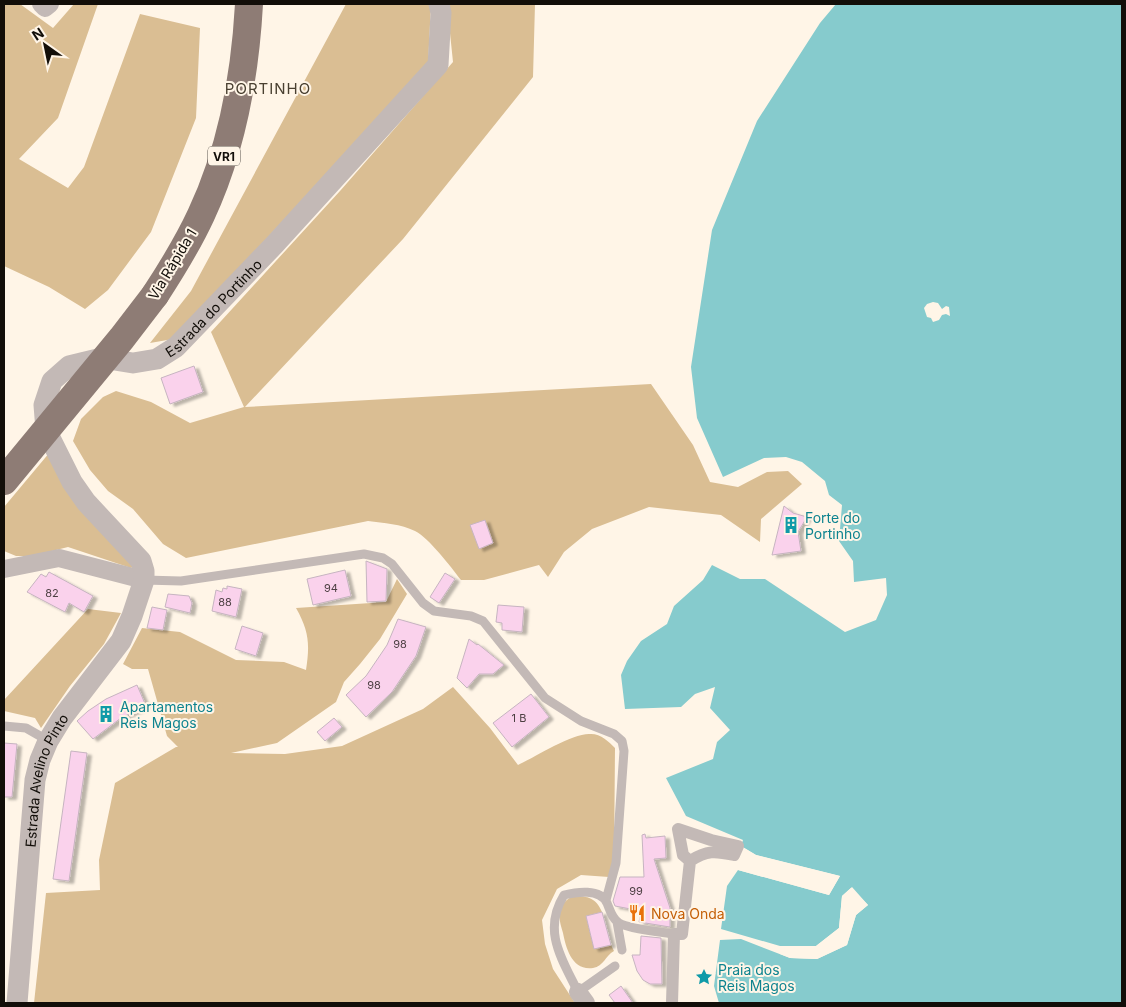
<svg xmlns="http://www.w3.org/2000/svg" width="1126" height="1007" font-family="Inter,sans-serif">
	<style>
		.green { fill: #dabe93 }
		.water { fill: #86cbcd; fill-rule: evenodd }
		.pier { fill: #fff5e7 }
		.building { fill: #fad2ec; stroke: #c6b4c0; filter: url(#shadow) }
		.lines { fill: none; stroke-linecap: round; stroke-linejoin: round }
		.service { stroke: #c3b9b6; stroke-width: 9 }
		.pedestrian { stroke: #c3b9b6; stroke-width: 12 }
		.minor { stroke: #c3b9b6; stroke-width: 18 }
		.tertiary { stroke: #c3b9b6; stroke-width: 21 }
		.trunk { stroke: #8e7c75; stroke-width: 28 }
		.trunk-bridge { stroke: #8e7c75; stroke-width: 28 }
		.labels { text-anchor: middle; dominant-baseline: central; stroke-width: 4; stroke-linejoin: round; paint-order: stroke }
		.number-label { font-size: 11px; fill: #4c3f42 }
		.shield { fill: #fff5e7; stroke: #59534c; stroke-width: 1 }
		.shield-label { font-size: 12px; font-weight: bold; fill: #120e09 }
		.street-label { font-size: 14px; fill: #120e09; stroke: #fff5e7 }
		.culture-label { font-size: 14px; fill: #0d838f; stroke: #fff5e7; text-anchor: start }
		.food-label { font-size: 14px; fill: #c56008; stroke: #fff5e7; text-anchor: start }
		.neighbourhood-label { font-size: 15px; letter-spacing: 1px; fill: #494031; stroke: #fff5e7 }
	</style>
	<defs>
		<filter id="shadow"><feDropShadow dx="4.5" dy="2.5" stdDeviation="1" flood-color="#0004"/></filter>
	</defs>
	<rect width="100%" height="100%" fill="#fff5e7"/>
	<!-- green -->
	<path class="green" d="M4,4H20L53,28L74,4H98L58,118L19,159L68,188L84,167L140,14L200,28L196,118L151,232L108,290L85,309L49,287L4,266Z
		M346,4H431L428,65L173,339L150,343L191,291Z
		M447,4H535L533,77L403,239L245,407L651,384L693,445L710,482L738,487L767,472L788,471L802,484L761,519L760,542L721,515L649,507L592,529L564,552L548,577L539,565L484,580H461C451,567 429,538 415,531C401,524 384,523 368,521L186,558L163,544L133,509L108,491L90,470L73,441L81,419L103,397L116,391L151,402L190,423L244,407L211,332L340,191L453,62Z
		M50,452L134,566L131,568L68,547L32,556H16L4,551V507Z
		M397,579L407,594L380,639L360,664L344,682L336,702L277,743L231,753L285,754L342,746L423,709L453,687L490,728L518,765C535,757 574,732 591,734C601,734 609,742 615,748L614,860L609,877L581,875L557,889L542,920L545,944L553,969L575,1003H34L46,893L100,890L99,860L115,783L176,747H178L167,736L148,669H132L123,664L142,628L180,632L236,660L284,662L306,670C310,644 309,631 296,608L386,602Z
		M88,609L121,613L104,644L70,686L41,728L35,718L4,711V700Z
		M574,896C588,896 596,898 602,912L586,916L594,948L611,945L614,951C605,956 604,966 593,968C572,971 566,948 563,933C561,926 558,917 560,910C562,903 568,898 574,896Z"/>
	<!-- water -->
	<path class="water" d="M836,4H1122V1003H719L714,986L720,940L741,939L790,958L817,959L847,945L856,915L868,905L851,888L842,896L839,928L816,946H780L721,929L727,886L738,870L829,895L840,876L756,855L741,846L743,840L686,816L666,778L713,759L717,742L730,730L710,708L715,687L695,694L681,707L625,709L621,675L627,661L641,641L667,624L674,606L703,580L712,565L740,579H765L845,632L876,620L887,595L886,578L854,582L853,561L839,541L842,505L829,495L825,481L802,462L786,457L764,458L723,477L697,418L691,367L712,230L757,121L820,23ZM933,302L938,303L942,309L946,306L949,307L950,316L946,314L942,315L939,320L933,322L931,318L927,317L924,308L927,304Z"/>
	<!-- pier -->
	<path class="pier" d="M741,846L756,855L840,876L829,895L738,870L736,868L738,867L828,892L836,878L756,857L740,848Z
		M852,887L868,905L856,915L847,945L817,959L790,958L780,954L781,952L791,955L816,956L845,943L854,914L864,905L851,891L844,898L841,930L816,948H782L783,946H816L839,928L842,896Z"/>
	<!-- building -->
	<path class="building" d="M194,366L203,392L170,404L161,378Z
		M784,506L793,513L807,517L798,532L801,551L772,555Z
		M485,520L493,543L479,549L470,525Z
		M366,561L387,569L386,601L367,602Z
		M345,570L351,596L313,605L307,579Z
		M49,572L93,596L84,612L69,603L65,612L27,592L41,574L46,577Z
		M445,573L455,579L439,603L430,597Z
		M227,586L242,589L236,617L212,611L216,590L222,592L223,588L227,589Z
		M168,594L189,596L192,603L190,613L165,607Z
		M498,605L524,607L522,632L502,630V623L496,622Z
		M152,607L167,610L163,630L147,628Z
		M398,619L426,627L416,656L392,692L366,717L346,695L366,676L387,645Z
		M242,626L263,633L256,656L235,649Z
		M469,639L477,645L478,644L504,665L493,674H479L467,688L457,678Z
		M137,685L146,706L121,718L93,739L77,721L88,711L106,699Z
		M531,694L549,717L512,747L493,723Z
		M334,718L342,727L325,741L317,732Z
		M4,743L17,744L12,797H4Z
		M71,751L87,753L69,881L53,879Z
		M645,834L646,838L665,836L666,858L654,859L670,908V927L639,922L641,911L615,906L613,901L620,877H644L642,835Z
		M602,912L611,945L594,949L586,916Z
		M641,936L661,938L662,984H650L643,980L637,971L632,955H640Z
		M621,986L633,1003H615L609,995Z"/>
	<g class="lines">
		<!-- service -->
		<path class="service" d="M144,580L181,581L364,554L383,558L392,564L423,603L434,611L471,616L483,621L545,698L581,721L614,734L622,741L624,751L616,863L606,900
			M4,726L26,728L47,740
			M617,922L622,950
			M615,966L578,992C562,959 542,931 564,895C576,892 600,888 607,903C610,910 612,919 619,923C628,929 662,932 674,934"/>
		<!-- pedestrian -->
		<path class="pedestrian" d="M672,1003L674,934H682L690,861C707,850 715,851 734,855L738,846L711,840L678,829L683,855L690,861"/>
		<!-- minor -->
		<path class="minor" d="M41,4L45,8L50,4
			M4,569L59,558L144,580
			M578,992L586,1003"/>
		<!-- tertiary -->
		<path class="tertiary" id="s1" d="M17,1003L35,780L40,760L48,741L62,718L121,641L132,616L144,580V571L141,561L86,502L72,482L46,430L44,405L52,381L69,366L102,358L133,363L157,359L176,347L275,244L438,65L441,13L439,4"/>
		<!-- trunk -->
		<path class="trunk" d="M155,295C172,269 188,243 201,215C232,149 245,77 249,4"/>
		<!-- trunk-bridge -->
		<path class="trunk-bridge" d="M4,481L122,338L155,295"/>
	</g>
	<!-- icons -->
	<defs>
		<g id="building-bare" transform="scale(1.35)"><path d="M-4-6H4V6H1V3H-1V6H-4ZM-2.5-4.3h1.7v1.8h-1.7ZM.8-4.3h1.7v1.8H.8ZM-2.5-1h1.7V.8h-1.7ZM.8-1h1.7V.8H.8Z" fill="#0f9aa8" stroke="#fff5e7" stroke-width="2.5" paint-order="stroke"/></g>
		<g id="restaurant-bare" transform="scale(1.35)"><path d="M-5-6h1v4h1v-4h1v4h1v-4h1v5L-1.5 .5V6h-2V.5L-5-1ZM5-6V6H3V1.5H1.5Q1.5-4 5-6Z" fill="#e8710a" stroke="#fff5e7" stroke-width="2.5" paint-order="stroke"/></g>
		<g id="sight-bare" transform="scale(1.35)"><path d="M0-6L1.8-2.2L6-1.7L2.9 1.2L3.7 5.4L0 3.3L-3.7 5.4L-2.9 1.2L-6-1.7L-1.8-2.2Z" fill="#0f9aa8" stroke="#fff5e7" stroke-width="2.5" paint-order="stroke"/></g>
	</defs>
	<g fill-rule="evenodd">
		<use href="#building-bare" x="791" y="525"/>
		<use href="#building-bare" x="106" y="714"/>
		<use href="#restaurant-bare" x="637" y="913"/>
		<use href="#sight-bare" x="704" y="977"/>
	</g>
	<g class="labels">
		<!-- number labels -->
		<g class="number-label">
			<text x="331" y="588">94</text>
			<text x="52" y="593">82</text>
			<text x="225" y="602">88</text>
			<text x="400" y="644">98</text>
			<text x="374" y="685">98</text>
			<text x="519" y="718">1 B</text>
			<text x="636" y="891">99</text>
		</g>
		<!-- shield labels -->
		<rect class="shield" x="208" y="146.5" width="32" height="19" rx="4"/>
		<g class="shield-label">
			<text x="224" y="156">VR1</text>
		</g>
		<!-- street labels -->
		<g class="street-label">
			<text transform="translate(172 264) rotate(-59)">Via Rápida 1</text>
			<text stroke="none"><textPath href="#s1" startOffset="876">Estrada do Portinho</textPath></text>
			<text stroke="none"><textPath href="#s1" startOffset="226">Estrada Avelino Pinto</textPath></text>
		</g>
		<!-- culture labels -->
		<g class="culture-label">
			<text x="805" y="517">Forte do<tspan x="805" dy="16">Portinho</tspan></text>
			<text x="120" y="706">Apartamentos<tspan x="120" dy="16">Reis Magos</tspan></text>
			<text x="718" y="969">Praia dos<tspan x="718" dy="16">Reis Magos</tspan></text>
		</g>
		<!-- food labels -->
		<g class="food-label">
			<text x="651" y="913">Nova Onda</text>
		</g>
		<!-- neighbourhood labels -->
		<g class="neighbourhood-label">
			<text x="268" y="88">PORTINHO</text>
		</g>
	</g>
	<!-- border -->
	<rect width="1126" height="1007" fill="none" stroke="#120e09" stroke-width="10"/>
	<!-- north arrow -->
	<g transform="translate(45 45) rotate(327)" stroke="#fff5e7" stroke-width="4" paint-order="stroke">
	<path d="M0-4L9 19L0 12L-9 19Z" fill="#120e09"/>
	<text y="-8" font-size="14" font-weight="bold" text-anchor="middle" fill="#120e09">N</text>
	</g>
</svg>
